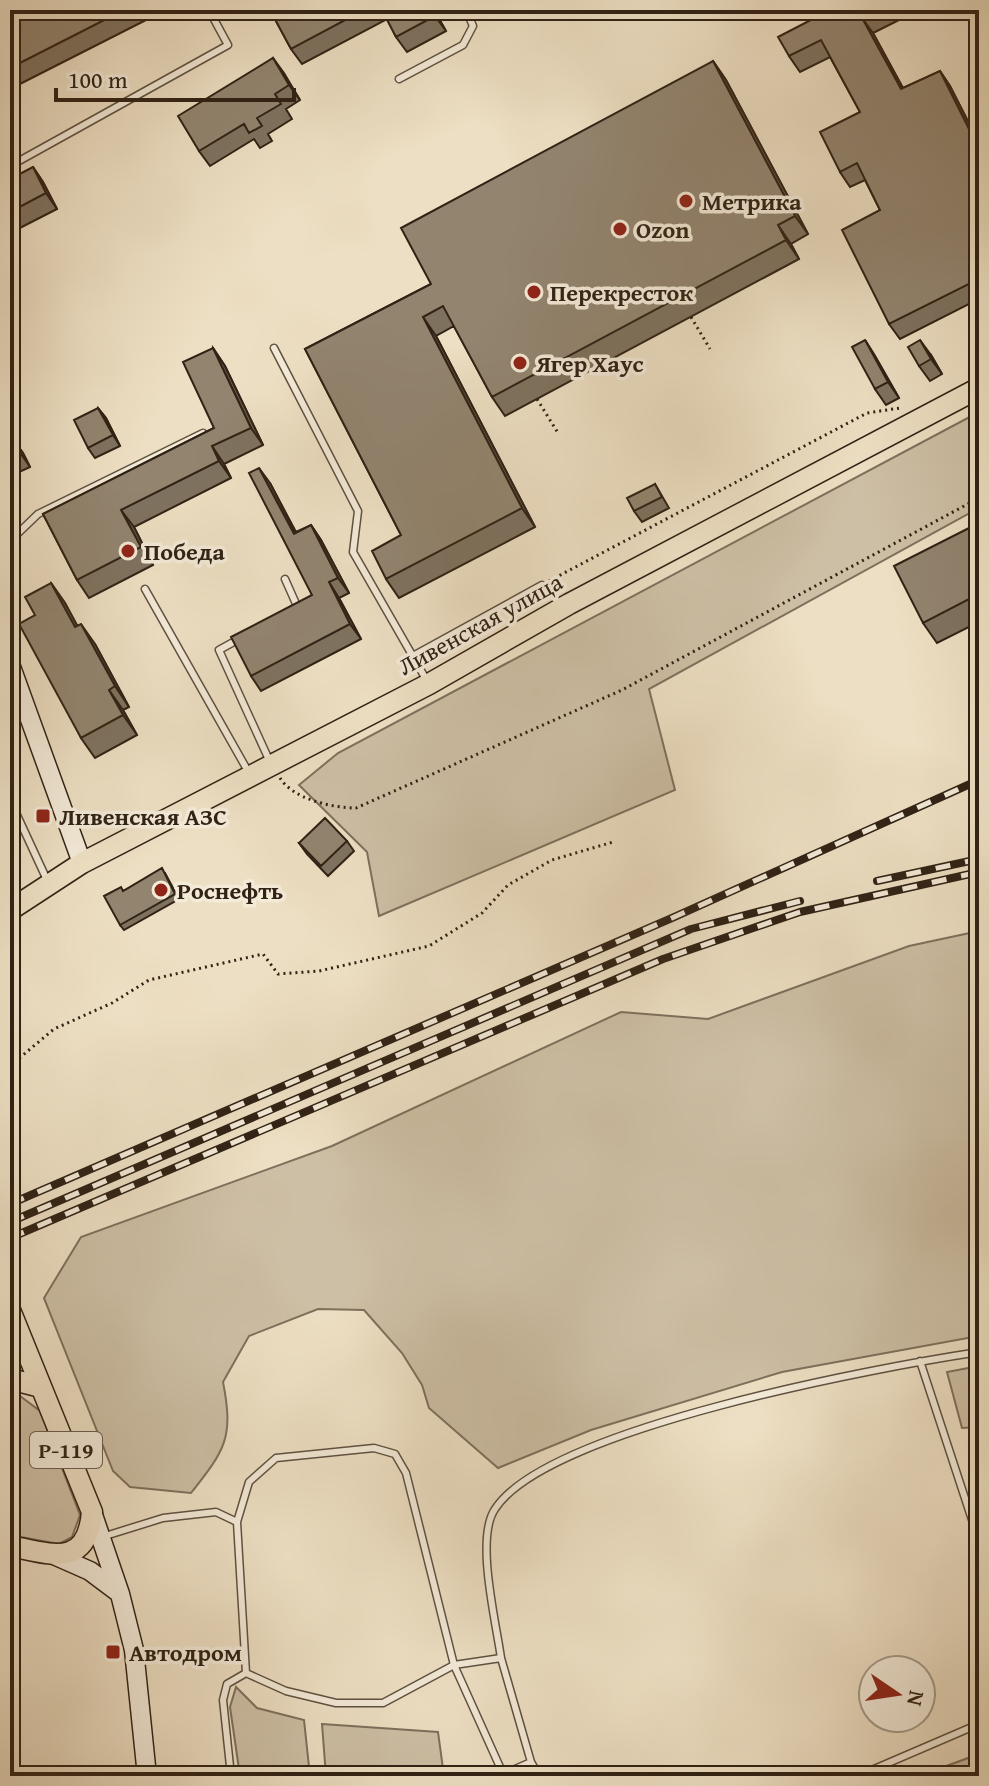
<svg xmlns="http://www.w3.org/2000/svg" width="989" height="1786" font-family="'Gentium Book Plus',serif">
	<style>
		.green { fill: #cdbfa5; stroke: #7e705d; stroke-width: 2 }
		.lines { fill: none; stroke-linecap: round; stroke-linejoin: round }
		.lane-casing { stroke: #5f5140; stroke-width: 9 }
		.secondary-casing { stroke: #302215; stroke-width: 21 }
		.primary-casing { stroke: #302215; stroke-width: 23 }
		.path { stroke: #302215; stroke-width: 3; stroke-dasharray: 2 4; stroke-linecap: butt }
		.lane { stroke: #f3ead8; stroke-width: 6 }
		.secondary { stroke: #f3ead8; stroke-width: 18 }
		.primary { stroke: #eddfc3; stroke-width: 20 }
		.rail-casing { stroke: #302215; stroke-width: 8 }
		.rail { stroke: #f3ead8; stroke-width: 5; stroke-dasharray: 15; stroke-linecap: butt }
		.wall { fill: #7e725f; stroke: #302215; stroke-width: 2 }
		.shaded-wall { fill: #665c4e; stroke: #302215; stroke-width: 2 }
		.building { fill: #92846f; stroke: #302215; stroke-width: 2 }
		.poi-dot { fill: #8f2418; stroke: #f3ead8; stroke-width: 3 }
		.labels { text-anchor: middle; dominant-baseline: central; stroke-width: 7; stroke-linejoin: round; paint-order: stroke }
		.shield { fill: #f3ead8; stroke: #6a5e50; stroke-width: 2 }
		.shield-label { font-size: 22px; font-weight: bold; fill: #302215 }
		.poi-label { font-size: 24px; font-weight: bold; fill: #302215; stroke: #f3ead8; text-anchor: start }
		.street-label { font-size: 24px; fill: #302215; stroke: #f3ead8 }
	</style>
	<rect width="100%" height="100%" fill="#eddfc3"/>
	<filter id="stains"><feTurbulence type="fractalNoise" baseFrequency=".0025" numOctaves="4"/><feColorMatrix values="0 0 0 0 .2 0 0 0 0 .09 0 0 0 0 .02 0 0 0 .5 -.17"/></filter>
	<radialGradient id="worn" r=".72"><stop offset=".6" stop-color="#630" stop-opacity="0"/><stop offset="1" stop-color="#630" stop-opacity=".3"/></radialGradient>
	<!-- green -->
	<path class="green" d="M979,412V508L649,689L675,790L379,916L367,852L299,785L338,753Z
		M979,931V1336L782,1372L591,1430L498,1468L429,1408L422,1385L402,1353L364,1310L318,1309L249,1336L223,1382C234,1438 225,1450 191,1493L130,1487L113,1471L44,1298L81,1237L332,1146L621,1012L708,1019L909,946Z
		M979,1366V1427L962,1428L947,1372Z
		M20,1396L40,1411L80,1515L72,1537L59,1544L10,1535V1397Z
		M236,1687L257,1708L304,1720L310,1776H240L230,1707Z
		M322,1724L438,1732L444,1776H326Z
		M979,1754V1776H919Z"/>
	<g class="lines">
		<!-- lane casing -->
		<g class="lane-casing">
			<path id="lane" d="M399,79L463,45L473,26L466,10
				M10,166L228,45L209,10
				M274,348L358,511L353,552L427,681
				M10,541L38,514L203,433
				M285,579L297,606
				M145,589L249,773
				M239,639L219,650L270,762
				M413,656L542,585
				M10,800L47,880
				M920,1361L979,1541
				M102,1537L163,1518L216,1512L237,1522
				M501,1658L531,1762L539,1776
				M231,1776L223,1700L227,1684L246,1673
				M499,1776L531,1762
				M504,1776L454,1665L406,1473L395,1454L374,1448L276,1458L249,1482L237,1522L246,1673L286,1691L336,1703H383L454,1665L501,1658C496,1622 475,1538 495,1509C547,1428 880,1367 979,1352
				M858,1776L979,1724"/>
		</g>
		<!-- secondary casing -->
		<g class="secondary-casing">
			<path id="secondary" d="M10,664L82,863
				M92,1512L120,1594L134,1650L147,1776
				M56,1556L90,1571L118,1592"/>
		</g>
		<!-- primary casing -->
		<g class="primary-casing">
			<path id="primary" d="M10,910L82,863L429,684L569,604L979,388
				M10,1310L92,1512C87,1569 51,1554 10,1546
				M10,1379L41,1387"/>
		</g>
		<!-- path -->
		<path class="path" d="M691,317L710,349
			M537,399L558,433
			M549,581L867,413L900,408
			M280,778C293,799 332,808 356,808L622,690L979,498
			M10,1066L54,1029L112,1003L149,980L263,954L278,974L319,971L429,946L482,913L508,885L552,860L613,842"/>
		<!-- lane -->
		<use href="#lane" class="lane"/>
		<!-- secondary -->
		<use href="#secondary" class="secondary"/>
		<!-- primary -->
		<use href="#primary" class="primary"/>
		<!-- rail casing -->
		<g class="rail-casing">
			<path id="rail" d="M877,881L979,859
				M10,1204L672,918L979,780
				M10,1222L691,929L800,901
				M10,1238L663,959L800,912L979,872"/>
		</g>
		<!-- rail -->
		<use href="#rail" class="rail"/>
	</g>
	<!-- wall -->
	<path class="wall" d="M10,10H143L148,19L10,89Z
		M270,10H434L446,31L407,52L396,37L387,19L302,64L291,49Z
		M830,10H919L873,33L903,88L940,71L950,86L979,143V299L900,339L889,324L880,210L865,180L850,187L840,172L860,112L830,57L800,72L789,56Z
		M273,58L300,100L286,109L292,119L268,134L272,141L260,148L254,139L210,166L199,151Z
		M713,61L726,80L808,234L791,244L799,259L505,416L492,397L454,326L436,336L535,527L399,598L386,579L401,535L305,349L431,284Z
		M33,167L43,182L57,209L10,233V179Z
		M865,340L875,356L899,398L886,405L875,389Z
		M213,348L225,366L263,445L224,464L231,478L134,527L153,565L89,598L77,580L43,514L214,428Z
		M931,355L942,374L930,381L919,366Z
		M98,408L106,418L120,446L95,458L88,448Z
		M12,438L23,453L30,467L15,474L10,467V439Z
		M270,483L296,532L311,525L321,540L349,593L339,598L361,639L261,691L251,676L312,595Z
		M655,484L669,508L642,522L634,511Z
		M979,523V622L937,643L923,623Z
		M51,583L65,603L77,626L95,644L129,707L123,710L137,735L95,758L81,738L35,615Z
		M347,841L354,851L328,876L307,854L299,843Z
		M165,873L179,899L124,930L120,925L123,891Z"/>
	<!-- shaded-wall -->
	<path class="shaded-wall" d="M432,10H434L446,31L435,16Z
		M862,18L873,33L912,105L901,89Z
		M273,58L284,73L300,100L289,85Z
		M713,61L726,80L808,234L795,216Z
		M940,71L950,86L979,143V149Z
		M33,167L43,182L57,209L46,193Z
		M778,225L791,244L799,259L786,240Z
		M423,317L436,336L535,527L522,508Z
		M865,340L875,356L899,398L888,382Z
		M920,340L931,355L942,374L931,359Z
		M213,348L225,366L263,445L251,428Z
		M98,408L106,418L120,446L113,435Z
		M12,438L23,453L30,467L19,451Z
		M212,446L224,464L231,478L219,461Z
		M259,468L270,483L304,549L294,534Z
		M121,510L134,527L153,565L141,547Z
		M311,525L321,540L349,593L338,578Z
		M329,582L339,598L361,639L350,624Z
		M51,583L65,603L89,647L75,627Z
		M81,624L95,644L129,707L115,686Z
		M109,690L123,710L137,735L123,715Z"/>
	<!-- building -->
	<path class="building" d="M10,10H124L10,68Z
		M270,10H364L291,49Z
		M382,10H432L435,16L396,37Z
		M830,10H878L862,18L901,89L940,71L979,149V279L889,324L842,230L880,210L857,163L840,172L820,132L860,112L821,40L789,56L778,37Z
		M273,58L289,85L275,94L281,104L257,118L262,126L249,133L244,124L199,151L178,116Z
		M713,61L795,216L778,225L786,240L492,397L443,306L423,317L522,508L386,579L372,551L401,535L305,349L431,284L401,228Z
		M33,167L46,193L10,212V179Z
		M865,340L888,382L875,389L852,347Z
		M920,340L931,359L919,366L908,347Z
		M213,348L251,428L212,446L219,461L121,510L141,547L77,580L43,514L214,428L183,362Z
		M98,408L113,435L88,448L74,420Z
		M12,438L19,451L10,456V439Z
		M259,468L294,534L311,525L338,578L329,582L350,624L251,676L231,637L312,595L249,473Z
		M655,484L662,497L634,511L627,498Z
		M979,523V594L923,623L894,566Z
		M51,583L75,627L81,624L115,686L109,690L123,715L81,738L19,624L35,615L25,597Z
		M325,818L347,841L321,866L299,843Z
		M162,868L175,894L120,925L104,896L121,887L123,891Z"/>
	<!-- markers -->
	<g class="poi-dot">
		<circle cx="686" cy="201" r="8"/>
		<circle cx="620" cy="229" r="8"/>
		<circle cx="534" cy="292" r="8"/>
		<circle cx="520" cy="363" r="8"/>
		<circle cx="128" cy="551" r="8"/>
		<rect x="35" y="808" width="16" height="16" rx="4"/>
		<circle cx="161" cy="890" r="8"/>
		<rect x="105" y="1644" width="16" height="16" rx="4"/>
	</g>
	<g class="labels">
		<!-- shield labels -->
		<rect class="shield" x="30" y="1432" width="72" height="36" rx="6"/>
		<g class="shield-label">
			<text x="66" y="1450">Р-119</text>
		</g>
		<!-- poi labels -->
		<g class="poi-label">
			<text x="702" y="201">Метрика</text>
			<text x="636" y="229">Ozon</text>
			<text x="550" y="292">Перекресток</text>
			<text x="536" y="363">Ягер Хаус</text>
			<text x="144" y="551">Победа</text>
			<text x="59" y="816">Ливенская АЗС</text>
			<text x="177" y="890">Роснефть</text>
			<text x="129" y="1652">Автодром</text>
		</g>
		<!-- street labels -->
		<g class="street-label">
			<text transform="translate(480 624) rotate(-29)">Ливенская улица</text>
		</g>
	</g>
	<!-- margin -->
	<rect width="989" height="1786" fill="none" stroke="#eddfc3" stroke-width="40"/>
	<rect x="12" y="12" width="965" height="1762" fill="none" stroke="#302215" stroke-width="4"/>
	<rect x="20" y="20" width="949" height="1746" fill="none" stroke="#302215" stroke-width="2"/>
	<!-- north arrow -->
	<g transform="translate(897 1694) rotate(103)"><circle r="38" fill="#f3ead8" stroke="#a59a8a" stroke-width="2"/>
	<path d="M0-6L14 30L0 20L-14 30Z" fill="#8f2418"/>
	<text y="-12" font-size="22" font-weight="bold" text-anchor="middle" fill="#302215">N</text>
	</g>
	<!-- scale -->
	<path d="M56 88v12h238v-12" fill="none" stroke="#302215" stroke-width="4"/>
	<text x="68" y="88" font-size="24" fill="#302215" stroke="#f3ead8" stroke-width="6" paint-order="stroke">100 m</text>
	<rect width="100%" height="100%" filter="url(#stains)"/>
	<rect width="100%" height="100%" fill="url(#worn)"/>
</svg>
